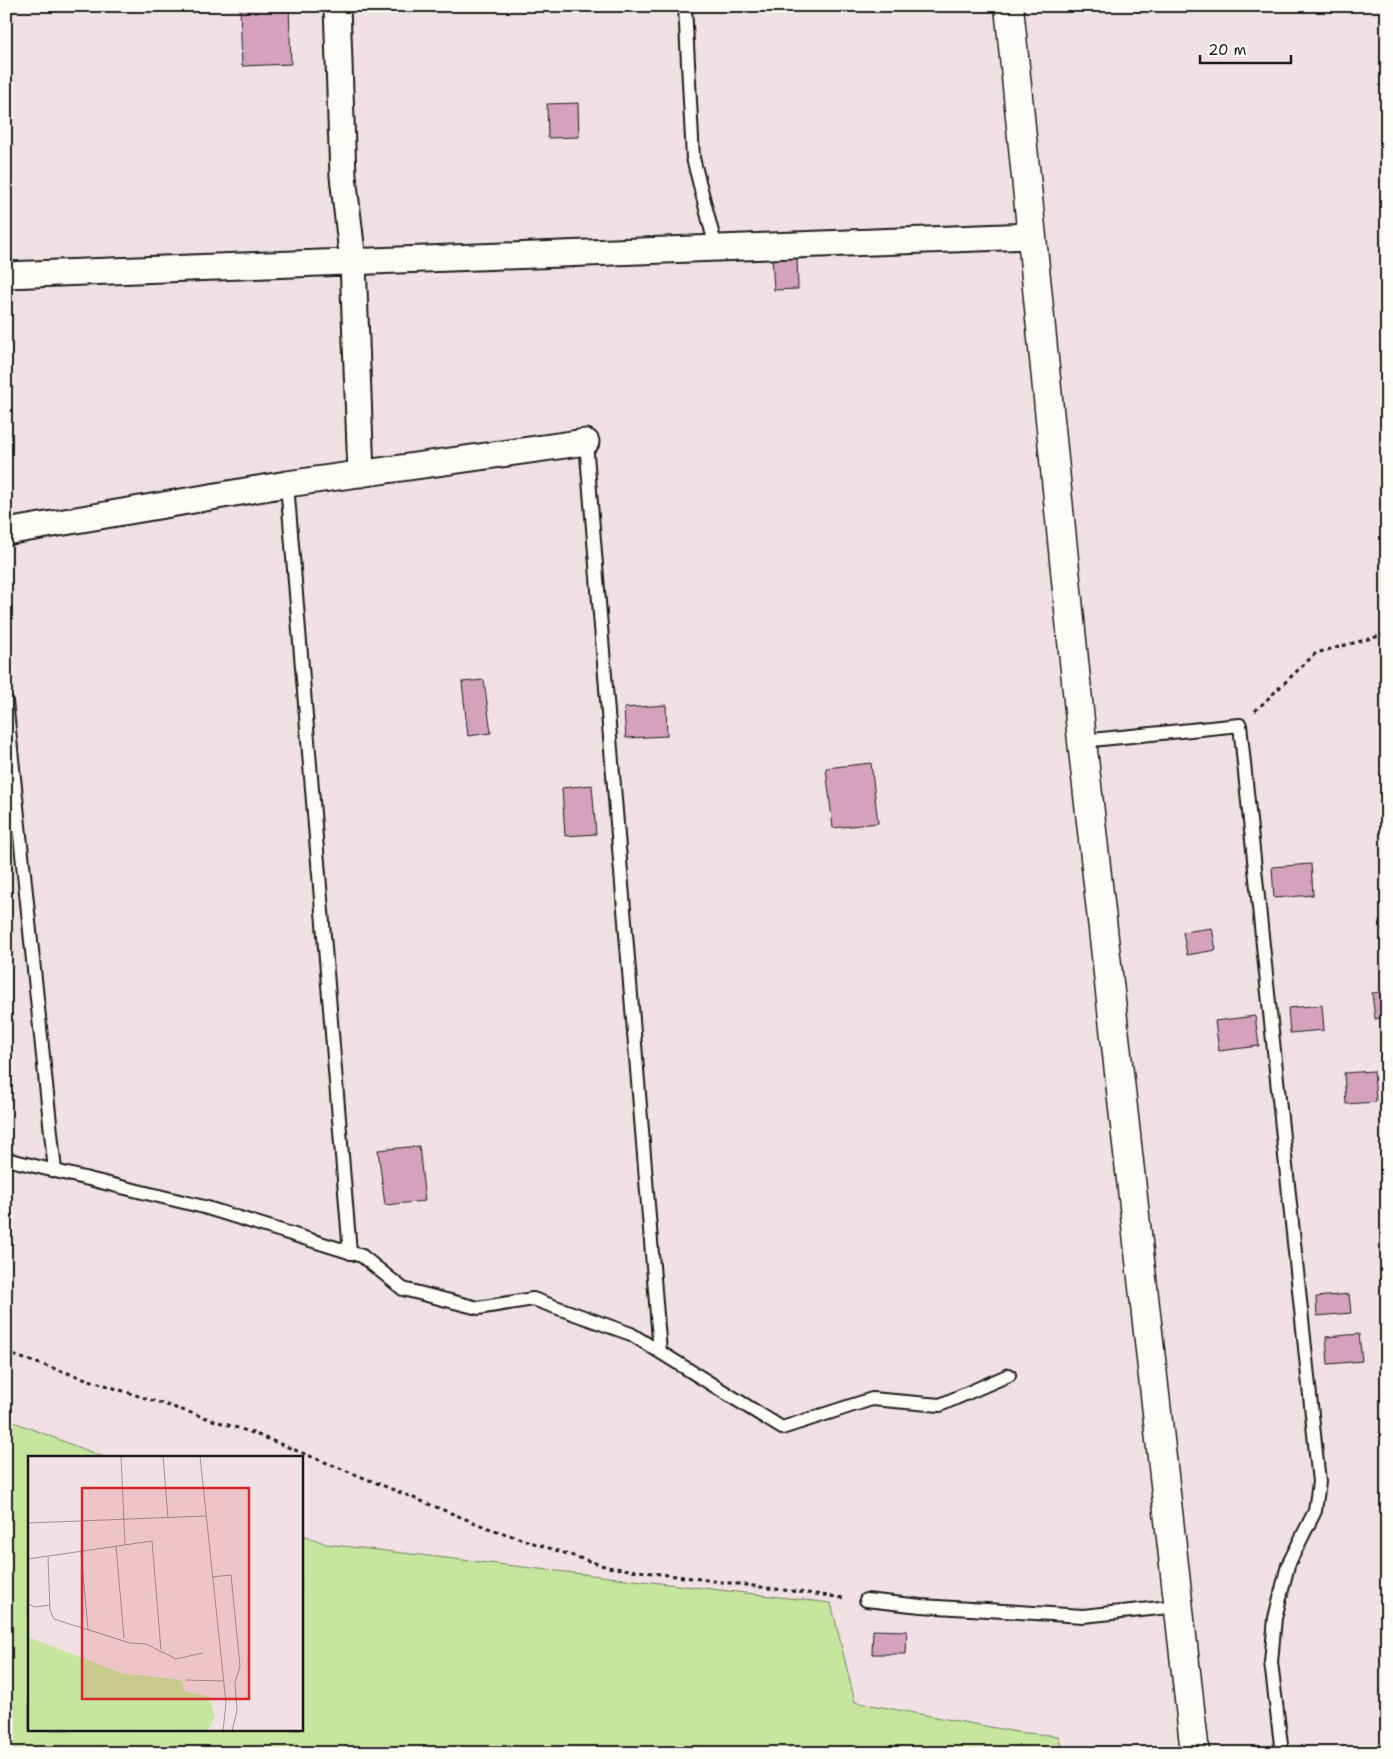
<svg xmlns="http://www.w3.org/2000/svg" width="1393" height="1759" font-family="'Shantell Sans',sans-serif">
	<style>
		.green { fill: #c6e69e; stroke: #71815d }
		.building { fill: #d5a2bc; stroke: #1c1c1c }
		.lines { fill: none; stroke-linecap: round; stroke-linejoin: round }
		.lane-casing { stroke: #1c1c1c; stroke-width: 16 }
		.street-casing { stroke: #1c1c1c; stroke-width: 29 }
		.secondary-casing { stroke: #1c1c1c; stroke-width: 31 }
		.path { stroke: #1c1c1c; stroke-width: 3; stroke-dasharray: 4 4; stroke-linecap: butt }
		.lane { stroke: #fdfcf7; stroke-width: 12 }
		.street { stroke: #fdfcf7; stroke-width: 25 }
		.secondary { stroke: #fdfcf7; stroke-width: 28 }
		.inset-road { fill: none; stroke: #9c9295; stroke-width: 1 }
		.view { fill: #d62828; fill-opacity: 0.15; stroke: #d62828; stroke-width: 2.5 }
		.inset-edge { fill: none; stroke: #1c1c1c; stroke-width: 2.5 }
	</style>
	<rect width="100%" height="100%" fill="#f1e1e5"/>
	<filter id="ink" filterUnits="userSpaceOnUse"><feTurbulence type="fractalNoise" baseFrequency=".02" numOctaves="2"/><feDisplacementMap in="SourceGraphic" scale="10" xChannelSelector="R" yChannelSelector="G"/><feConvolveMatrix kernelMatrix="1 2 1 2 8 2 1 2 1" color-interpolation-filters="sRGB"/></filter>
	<g filter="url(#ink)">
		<!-- green -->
		<path class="green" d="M6,1419L106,1458H29V1730H301V1534L326,1544L831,1603L855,1702L1017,1732L1058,1736L1063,1753H6Z"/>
		<!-- building -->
		<path class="building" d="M289,7L291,64L242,66L240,8Z
			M578,103L579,137L548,138L547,104Z
			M797,256L798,289L774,290L772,257Z
			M484,680L491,733L468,736L462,682Z
			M666,705L667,736L626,738L624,708Z
			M871,763L878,823L833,828L826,768Z
			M592,785L596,834L565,836L562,788Z
			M1311,864L1313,895L1274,898L1272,867Z
			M1212,928L1216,950L1187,955L1183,932Z
			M1387,991V1017L1375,1019L1372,993Z
			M1322,1005L1324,1030L1290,1033L1288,1008Z
			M1255,1016L1259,1046L1219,1051L1215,1021Z
			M1374,1071L1376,1102L1346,1104L1344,1073Z
			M419,1146L425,1201L385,1205L378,1150Z
			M1349,1294L1351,1313L1317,1316L1316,1297Z
			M1359,1334L1362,1361L1328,1364L1326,1337Z
			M873,1630L907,1631L906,1654H872Z"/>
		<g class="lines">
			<!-- lane casing -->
			<g class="lane-casing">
				<path id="lane" d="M685,6L693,158L716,248
					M586,442L660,1352
					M287,484L350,1253
					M6,701L55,1171
					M1082,741L1240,725L1319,1482L1315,1511L1288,1565L1275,1618L1271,1662L1282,1753
					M6,1159L204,1207L362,1256L403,1289L478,1308L533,1299L631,1334L782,1428L872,1399L940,1405L1009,1375
					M866,1600L921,1606L1083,1616L1179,1606"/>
			</g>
			<!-- street casing -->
			<g class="street-casing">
				<path id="street" d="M337,6L343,176L353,262L361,474
					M6,275L1032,236
					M6,532L287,484L586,442"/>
			</g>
			<!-- secondary casing -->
			<g class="secondary-casing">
				<path id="secondary" d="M1009,6L1082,741L1195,1753"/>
			</g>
			<!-- path -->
			<path class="path" d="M1255,711L1316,653L1387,634
				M6,1353L253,1433L488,1528L607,1567L845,1598"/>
			<!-- lane -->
			<use href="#lane" class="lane"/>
			<!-- street -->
			<use href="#street" class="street"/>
			<!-- secondary -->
			<use href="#secondary" class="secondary"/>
		</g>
	</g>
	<!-- overview -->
	<g transform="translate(28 1456)">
		<rect width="275" height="275" fill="#f1e1e5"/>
		<path d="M0,181L93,217L154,224L157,236L181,240L187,260L180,275H0Z" fill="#c6e69e"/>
		<path class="inset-road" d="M93,0L97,89M135,0L140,62M172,0L198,247L195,275M0,67L178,60M88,90L96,182M53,96L60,173M20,101L22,154L26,163L102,187L118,188L148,203L175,197M0,103L124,85L133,194M184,121L203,119L212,210L207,226L209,254L204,275M0,148L7,151L22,149M158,224L195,225"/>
		<path class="view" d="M54,32H221V243H54Z"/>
		<rect width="275" height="275" class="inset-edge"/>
	</g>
	<!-- margin -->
	<rect width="1393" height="1759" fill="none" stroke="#fdfcf7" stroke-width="25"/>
	<rect x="12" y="12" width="1368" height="1734" fill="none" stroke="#1c1c1c" stroke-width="2" filter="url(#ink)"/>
	<!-- scale -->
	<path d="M1200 55v8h91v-8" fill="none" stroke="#1c1c1c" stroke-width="2.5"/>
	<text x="1208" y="55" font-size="15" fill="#1c1c1c" stroke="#fdfcf7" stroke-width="4" paint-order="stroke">20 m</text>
</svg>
